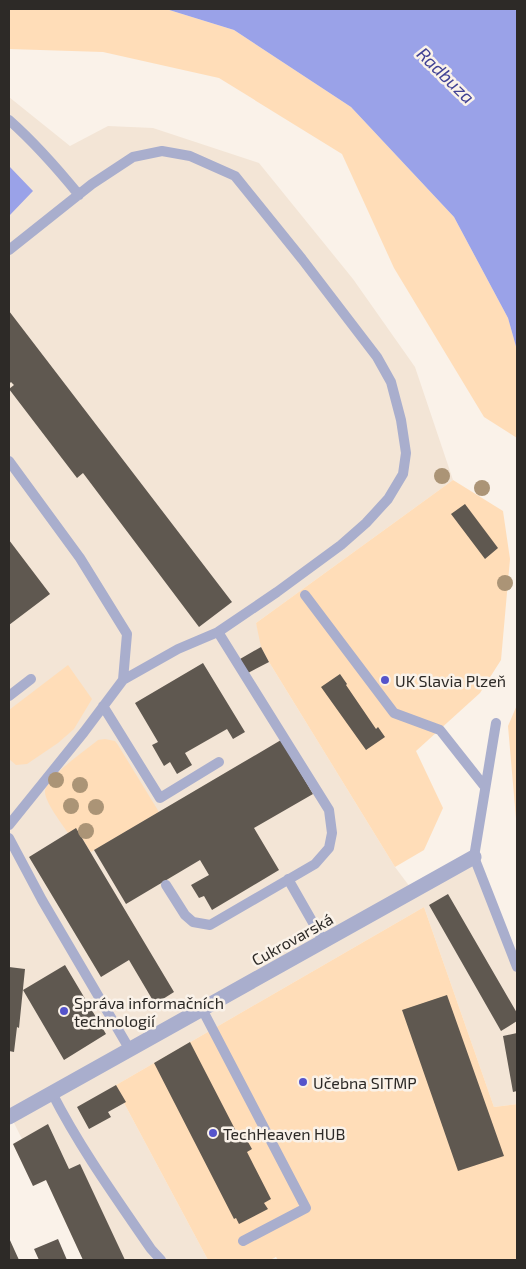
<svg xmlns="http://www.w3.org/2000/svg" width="526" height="1269" font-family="'Exo 2',sans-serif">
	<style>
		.built { fill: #f3e5d6 }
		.green { fill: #ffddb8 }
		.water { fill: #9aa2e8 }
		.building { fill: #5f5850 }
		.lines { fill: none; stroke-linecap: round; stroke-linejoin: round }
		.service { stroke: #a9aecd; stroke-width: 10 }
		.minor { stroke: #a9aecd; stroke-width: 15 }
		.tree { fill: #ab9476 }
		.poi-dot { fill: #5554cb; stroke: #faf2e9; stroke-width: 2 }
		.labels { text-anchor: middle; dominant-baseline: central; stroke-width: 5; stroke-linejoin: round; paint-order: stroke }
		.poi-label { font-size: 16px; fill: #2d2a27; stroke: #faf2e9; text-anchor: start }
		.street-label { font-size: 16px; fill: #2d2a27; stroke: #faf2e9 }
		.water-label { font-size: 18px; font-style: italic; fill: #414294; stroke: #faf2e9 }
	</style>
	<rect width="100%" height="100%" fill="#faf2e9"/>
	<!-- built -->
	<path class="built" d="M9,97L70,146L108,126L153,128L259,163L353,279L415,367L453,480L256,623L269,662L395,867L413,891L474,857L517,968V1104L494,1107L424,907L116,1085L124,1103L208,1260H83L46,1180L33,1186L13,1144L22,1139L9,1113Z"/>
	<!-- green -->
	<path class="green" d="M9,9H166L234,30L351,107L454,217L508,318L517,350V438L484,417L394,268L342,154L219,78L103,52L9,49Z
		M453,480L503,511L510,559L501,660L480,693L416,751L443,808L424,850L395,867L269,662L261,647L256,623Z
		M68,665L92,699L74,729L58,743L27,764L16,765L9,759V710Z
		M517,705V830L508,726Z
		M105,739L115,741L118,745L159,812L91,852L76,829L68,833C62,824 45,802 45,792C45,778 87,749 98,740Z
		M424,907L494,1107L517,1104V1260H278L276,1257L270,1260H208L124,1103L125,1102L116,1085Z"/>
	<!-- water -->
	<path class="water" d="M166,9H514L517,11V350L508,318L454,217L351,107L234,30Z
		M9,166L33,191L9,216Z"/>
	<!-- building -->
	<path class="building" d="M9,311L232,602L199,627L83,473L77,478L9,389L14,385L11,382L9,384Z
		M465,504L498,548L485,559L451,514Z
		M9,540L50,594L9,625Z
		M261,647L269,662L248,673L240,659Z
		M203,663L245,732L233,739L227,729L185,753L192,765L177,774L170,762L164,766L152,745L158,742L135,703Z
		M340,674L347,684L346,685L376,729L378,727L385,737L366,750L321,687Z
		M281,740L313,794L254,828L279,870L212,910L204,896L199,898L191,885L209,875L200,860L126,904L94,850Z
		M76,828L174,992L155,1004L129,960L101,977L29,857Z
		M448,894L517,1013V1021L501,1031L429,905Z
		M65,965L106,1034L64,1060L23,990Z
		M9,967L25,969L19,1028L17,1027L14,1052L9,1051Z
		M447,995L504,1156L458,1171L402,1010Z
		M517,1033V1091L513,1092L503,1036Z
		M190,1042L238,1135L246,1131L251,1140L248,1142L252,1149L247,1152L271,1199L264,1203L268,1209L239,1224L236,1218L234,1219L154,1063Z
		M116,1085L126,1102L108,1112L111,1117L89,1129L77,1107Z
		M48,1124L69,1169L80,1164L125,1260H83L46,1180L33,1186L13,1144Z
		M9,1238L19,1260H9Z
		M58,1239L67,1260H39L34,1249Z"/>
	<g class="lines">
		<!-- service -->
		<path class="service" d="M9,120C35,143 57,168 79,195
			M9,250L92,184L133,157L162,151L190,156L235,176L302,259L377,357L391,382L401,420L406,453L403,474L388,499L366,523L341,545L277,592L218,632L178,649L123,680
			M9,461L80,558L127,634L123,680L84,732L9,825
			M305,595L394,713L440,730L485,787
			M9,696L31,679
			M103,706L160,798L219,762
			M496,723L474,857L517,967
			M9,838L42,900L130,1050
			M288,879L324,942
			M166,885L185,915L193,922L210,925L315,864L329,848L332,833L329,810L218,632
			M202,1009L306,1208L243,1241
			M52,1093C80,1148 116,1198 151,1249L161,1260"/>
		<!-- minor -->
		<path class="minor" d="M9,1117L474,857"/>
	</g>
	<!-- trees -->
	<g class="tree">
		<circle cx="442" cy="476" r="8"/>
		<circle cx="482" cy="488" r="8"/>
		<circle cx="505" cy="583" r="8"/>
		<circle cx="56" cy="780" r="8"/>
		<circle cx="80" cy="785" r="8"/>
		<circle cx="71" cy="806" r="8"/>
		<circle cx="96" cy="807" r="8"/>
		<circle cx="86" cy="831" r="8"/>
	</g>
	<!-- markers -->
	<g class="poi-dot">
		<circle cx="385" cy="680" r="5"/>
		<circle cx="64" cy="1011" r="5"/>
		<circle cx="303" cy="1082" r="5"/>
		<circle cx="213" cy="1133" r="5"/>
	</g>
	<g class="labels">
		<!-- poi labels -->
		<g class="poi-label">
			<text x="395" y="680">UK Slavia Plzeň</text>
			<text x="74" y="1002">Správa informačních<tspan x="74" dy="18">technologií</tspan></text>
			<text x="313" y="1082">Učebna SITMP</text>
			<text x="223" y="1133">TechHeaven HUB</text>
		</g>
		<!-- street labels -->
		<g class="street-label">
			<text transform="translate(292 939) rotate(-29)">Cukrovarská</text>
		</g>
		<!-- water labels -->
		<g class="water-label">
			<text transform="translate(446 75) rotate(44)">Radbuza</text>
		</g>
	</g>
	<!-- border -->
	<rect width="526" height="1269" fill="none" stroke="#2d2a27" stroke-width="20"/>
</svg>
